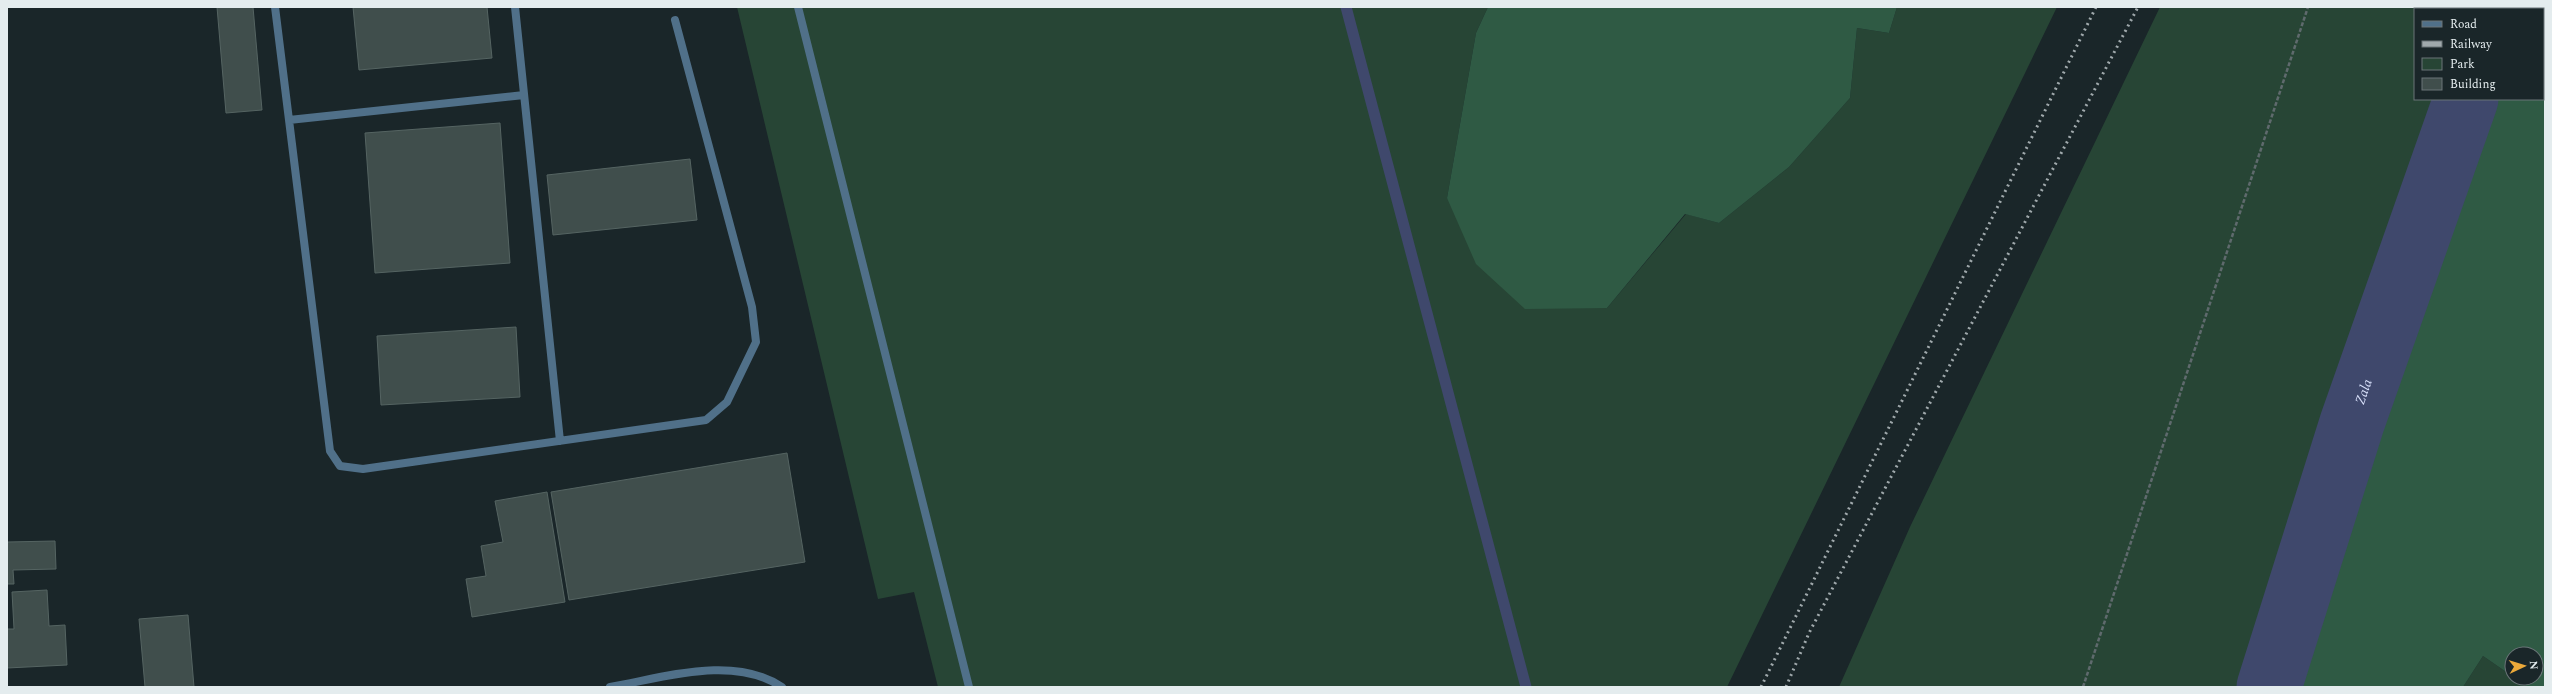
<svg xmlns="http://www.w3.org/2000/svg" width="2552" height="694" font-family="Spectral,serif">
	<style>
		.green { fill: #274535 }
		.forest { fill: #2f5a44 }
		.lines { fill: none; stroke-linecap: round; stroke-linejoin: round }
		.stream { stroke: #3f486c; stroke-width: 11 }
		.river { stroke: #3f486c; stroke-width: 65 }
		.building { fill: #404e4c; stroke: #556462 }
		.path { stroke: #5f6a6d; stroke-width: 2.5; stroke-dasharray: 4 2; stroke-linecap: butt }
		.service { stroke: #507089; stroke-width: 8 }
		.tertiary { stroke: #507089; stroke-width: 8 }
		.rail { stroke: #a0a9ac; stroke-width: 3; stroke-dasharray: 2 4; stroke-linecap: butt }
		.labels { text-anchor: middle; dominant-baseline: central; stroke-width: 4; stroke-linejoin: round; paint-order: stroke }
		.water-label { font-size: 14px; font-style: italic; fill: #d7dff9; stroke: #1a2629 }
	</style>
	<rect width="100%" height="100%" fill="#1a2629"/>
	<!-- green -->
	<path class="green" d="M737,7H1488L1476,33L1447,198L1607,308L1686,214L1719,223L1789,167L1850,98L1857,28L1889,33L1897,7H2057L1727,687H938L914,592L878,599Z
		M2160,7H2464L2463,9H2415V99H2434L2243,687H1839L1910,527Z
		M2483,656L2528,687H2463Z"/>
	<!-- forest -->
	<path class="forest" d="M1488,7H1897L1889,33L1857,28L1850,98L1789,167L1719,223L1685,214L1607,308L1525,309L1476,264L1447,198L1476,33Z
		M2464,7H2545V687H2528L2515,678H2536V654H2512V676L2483,656L2463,687H2243L2434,99H2543V9H2463Z"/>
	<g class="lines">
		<!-- stream -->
		<path class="stream" d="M1346,7L1526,687"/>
		<!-- river -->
		<g class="river">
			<path d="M2498,9L2499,7"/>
			<path id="s1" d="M2269,687L2352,423L2466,99"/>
		</g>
	</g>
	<!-- building -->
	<path class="building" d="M217,7H253L262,110L226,113Z
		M353,7H487L492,58L359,70Z
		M500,123L510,263L375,273L365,133Z
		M690,159L697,220L553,235L547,175Z
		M516,327L520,397L381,405L377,336Z
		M787,453L805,562L569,600L551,492Z
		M547,492L565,602L472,617L466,579L486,576L481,546L503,542L495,501Z
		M55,541L56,569L13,570L14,584H7V542Z
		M47,590L49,626L65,625L67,665L7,668V629H14L12,592Z
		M188,615L194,687H145L139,619Z"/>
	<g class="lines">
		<!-- path -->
		<path class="path" d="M2083,687L2308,7"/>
		<!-- service -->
		<path class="service" d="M275,7L330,451L340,466L363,469L706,420L727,402L756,342L752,307L675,20
			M515,7L560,441
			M289,120L524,95
			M610,687C663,678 733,654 782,687"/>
		<!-- tertiary -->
		<path class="tertiary" d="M798,7L969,687"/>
		<!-- rail -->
		<path class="rail" d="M1761,687L2096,7
			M1786,687L1809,633L2138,7"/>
	</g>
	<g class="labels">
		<!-- water labels -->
		<g class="water-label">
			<text stroke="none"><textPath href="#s1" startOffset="310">Zala</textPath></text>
		</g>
	</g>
	<!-- border -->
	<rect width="2552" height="694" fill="none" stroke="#e4ecee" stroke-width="16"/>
	<!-- legend -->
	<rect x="2414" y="8" width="130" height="92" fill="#1a2629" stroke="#6b7578"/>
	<rect x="2422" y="21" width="20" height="6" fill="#507089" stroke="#6b7578"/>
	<text x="2450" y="28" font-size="12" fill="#e4ecee">Road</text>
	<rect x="2422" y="41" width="20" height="6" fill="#a0a9ac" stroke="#6b7578"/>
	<text x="2450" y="48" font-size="12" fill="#e4ecee">Railway</text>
	<rect x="2422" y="58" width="20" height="12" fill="#274535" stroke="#6b7578"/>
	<text x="2450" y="68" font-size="12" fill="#e4ecee">Park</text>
	<rect x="2422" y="78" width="20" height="12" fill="#404e4c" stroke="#6b7578"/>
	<text x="2450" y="88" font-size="12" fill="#e4ecee">Building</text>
	<!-- north arrow -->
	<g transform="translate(2524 666) rotate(86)"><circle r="19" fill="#1a2629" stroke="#6b7578"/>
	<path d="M0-3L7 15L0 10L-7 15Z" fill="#eca93a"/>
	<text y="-6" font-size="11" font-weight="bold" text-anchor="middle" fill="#e4ecee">N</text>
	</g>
</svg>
